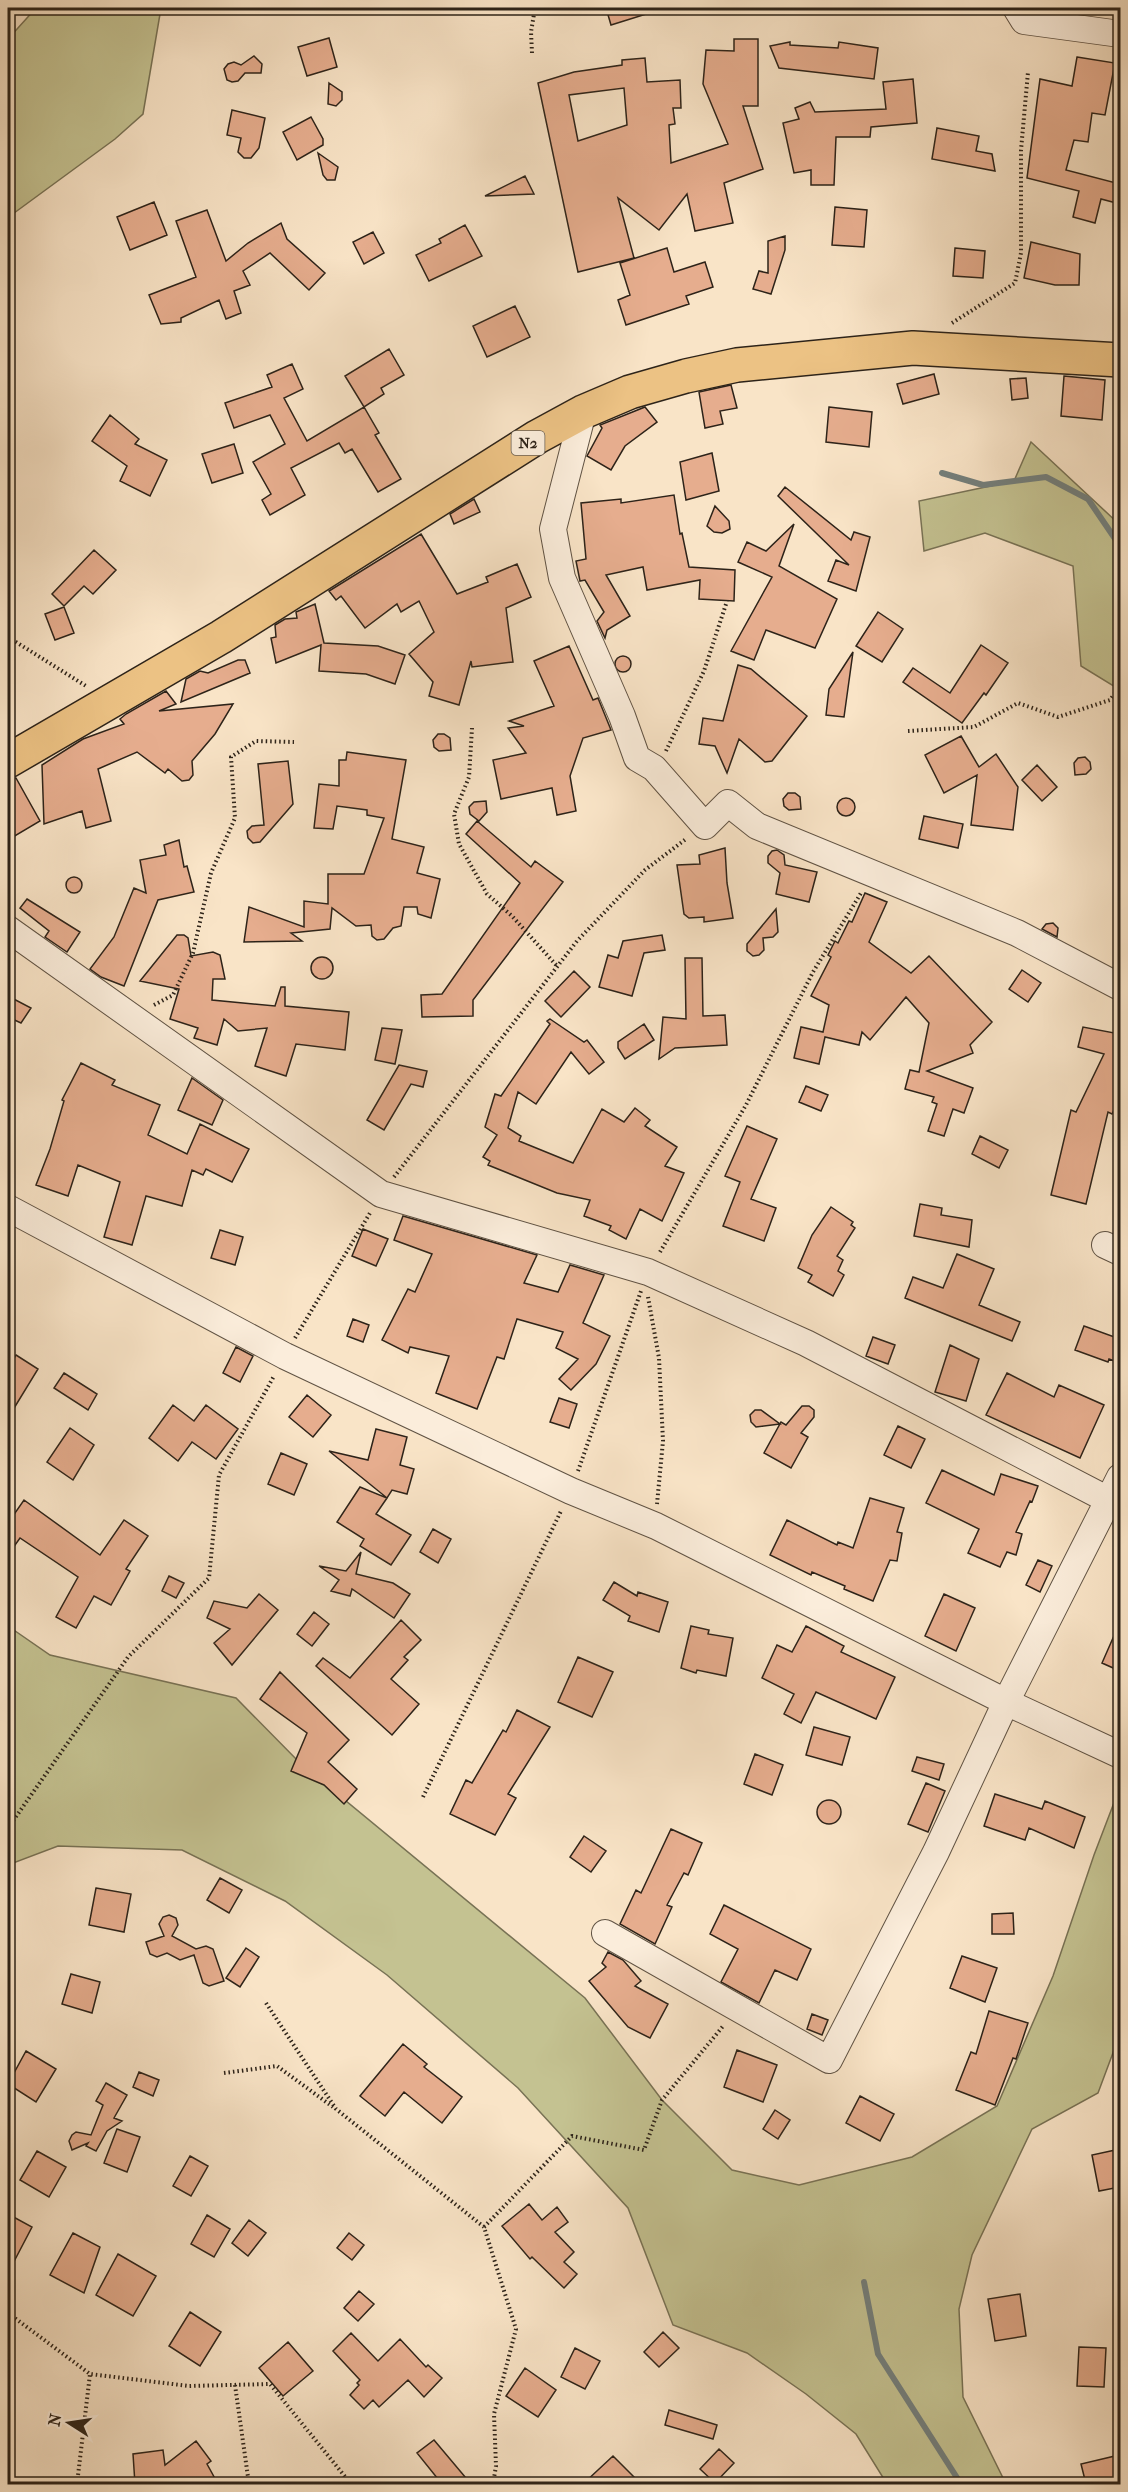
<svg xmlns="http://www.w3.org/2000/svg" width="1128" height="2492" font-family="'IM FELL French Canon',serif">
	<style>
		.green { fill: #c4c291; stroke: #787255; stroke-width: 1.5 }
		.lines { fill: none; stroke-linecap: round; stroke-linejoin: round }
		.stream { stroke: #737f7c; stroke-width: 6 }
		.building { fill: #e6ad8e; stroke: #2d2319; stroke-width: 1.5; fill-rule: evenodd }
		.minor-casing { stroke: #605344; stroke-width: 28 }
		.highway-casing { stroke: #2d2319; stroke-width: 36 }
		.path { stroke: #2d2319; stroke-width: 4; stroke-dasharray: 1.5 3; stroke-linecap: butt }
		.minor { stroke: #fbeddb; stroke-width: 26 }
		.highway { stroke: #ecc284; stroke-width: 33 }
		.labels { text-anchor: middle; dominant-baseline: central; stroke-width: 4.5; stroke-linejoin: round; paint-order: stroke }
		.shield { fill: #fbeddb; stroke: #6b6053; stroke-width: 1.5 }
		.shield-label { font-size: 15px; font-weight: bold; fill: #2d2319 }
	</style>
	<rect width="100%" height="100%" fill="#f9e4c7"/>
	<filter id="stains"><feTurbulence type="fractalNoise" baseFrequency=".00333" numOctaves="4"/><feColorMatrix values="0 0 0 0 .2 0 0 0 0 .09 0 0 0 0 .02 0 0 0 .5 -.17"/></filter>
	<radialGradient id="worn" r=".72"><stop offset=".6" stop-color="#630" stop-opacity="0"/><stop offset="1" stop-color="#630" stop-opacity=".3"/></radialGradient>
	<!-- green -->
	<path class="green" d="M36,8H169L160,14L143,114L115,139L10,216L8,204V39Z
		M1031,442L1120,525V690L1081,666L1073,566L985,533L924,551L919,501L1014,481Z
		M8,1626L50,1655L236,1698L300,1763L585,1998L662,2100L732,2170L799,2185L912,2157L997,2106L1053,1976L1094,1855L1120,1787V2034L1098,2093L1032,2129L972,2255L959,2309L963,2397L1006,2484H887L856,2434L806,2394L747,2353L673,2325L628,2208L518,2088L387,1975L285,1901L182,1850L58,1846L8,1865Z"/>
	<g class="lines">
		<!-- stream -->
		<path class="stream" d="M942,473L983,485L1046,477L1088,499L1120,546
			M864,2282L878,2354L961,2484"/>
	</g>
	<!-- building -->
	<path class="building" d="M606,8H656V11L611,25Z
		M329,38L337,67L307,76L298,47Z
		M734,39H758V106H743L763,169L724,183L733,223L695,231L687,194L659,230L618,198L634,258L578,272L538,83L574,72L622,65V60L645,58L647,82L680,80L681,108H673L675,124L669,125L671,163L728,144L703,84L706,50L734,51ZM624,88L627,125L578,141L569,95Z
		M790,42V45L838,48L839,42L878,48L874,79L779,68L770,46Z
		M254,56L262,64L261,73H245L238,81L232,82L227,80L224,69L228,64L234,62L241,65Z
		M1077,57L1115,63L1105,115L1092,113L1088,142L1074,140L1066,170L1120,184V204L1101,199L1095,223L1073,217L1079,191L1027,178L1040,79L1072,86Z
		M913,79L917,123L871,127L870,137H836L834,185H811V170L794,173L783,123L799,119L795,108L810,102L815,112L886,109L883,82Z
		M329,83L342,92V100L336,106L328,104Z
		M232,110L265,118L259,148L251,158H244L238,152L241,138L227,135Z
		M311,117L323,139V145L297,160L283,132Z
		M937,128L979,136L976,151L992,154L995,171L932,159Z
		M318,153L338,167L335,180H327L323,175Z
		M525,176L534,194L485,196Z
		M154,202L167,235L130,250L117,217Z
		M835,207L867,210L864,247L832,245Z
		M207,210L226,261L248,243L281,223L287,239L325,273L309,290L270,253L243,271L250,285L234,291L241,313L226,319L219,300L181,318V322L161,324L149,295L196,277L176,221Z
		M465,225L482,256L429,281L416,255L441,243L439,239Z
		M373,232L384,253L364,264L353,242Z
		M785,236V250L771,294L753,289L759,271L768,273V241Z
		M1031,242L1080,254L1079,285H1055L1024,278Z
		M667,248L674,272L705,262L713,287L686,296L689,304L626,325L618,300L630,295L620,263Z
		M955,248L985,251L983,278L953,276Z
		M515,306L530,337L487,357L473,326Z
		M389,349L404,375L381,388L384,394L364,407L345,376Z
		M292,364L303,389L284,398L307,441L364,407L379,433L375,435L401,479L378,492L352,449L345,453L339,443L291,468L305,495L270,515L262,500L271,494L253,462L285,444L270,415L234,428L225,403L272,387L267,375Z
		M934,374L939,394L903,404L897,384Z
		M1064,376L1105,380L1102,420L1061,416Z
		M1026,378L1028,398L1012,400L1010,379Z
		M731,385L737,408L720,411L723,424L705,428L699,392Z
		M645,407L657,422L625,446L611,470L587,456L602,428L600,425Z
		M829,407L872,412L869,447L826,442Z
		M110,415L139,439L135,444L167,460L150,496L120,481L127,466L92,441Z
		M234,444L243,473L212,483L202,454Z
		M712,453L719,491L686,500L680,462Z
		M785,487L851,540L854,532L870,537L856,591L828,581L836,560L849,565L778,496Z
		M674,495L680,534L682,533L689,567L735,570L734,601L699,599L700,580L647,590L643,567L606,575L630,616L607,630L605,638L597,621L604,612L585,580L580,581L576,561L586,559L581,503L621,499V503Z
		M474,499L480,512L454,524L450,514Z
		M715,506L729,521L730,529L722,533L714,532L707,526Z
		M794,524L779,566L837,599L815,648L766,630L754,660L731,651L772,577L738,562L747,542L766,551Z
		M421,534L457,594L488,582L486,577L517,564L531,597L506,608L513,662L472,667L471,661L459,705L429,696L433,682L409,654L434,632L419,601L401,612L397,604L365,628L341,596L336,600L329,591Z
		M94,550L116,570L93,594L84,586L64,606L52,594Z
		M315,604L324,643L378,646L405,655L395,684L366,674L319,671L321,645L276,663L271,638L276,637L275,625L285,619L297,618L296,612Z
		M64,607L74,633L55,640L45,614Z
		M878,612L903,629L882,662L856,646Z
		M981,645L1008,663L986,695L984,693L962,723L903,682L913,668L950,693Z
		M569,646L593,700L598,698L611,730L583,738L570,776L576,811L557,815L552,788L501,799L493,760L526,753L508,728L524,726L509,721L554,706L534,661Z
		M853,652L844,717L826,715L829,689Z
		M615 664a8 8 0 1 1 16 0a8 8 0 1 1-16 0Z
		M238,660H245L250,673L181,702L186,679L200,671L208,673Z
		M738,665L751,669L807,716L772,761L765,762L739,739L727,773L715,746L699,744L703,718L723,721Z
		M166,691L176,704L159,711L233,704L215,734L192,761L193,775L189,780L182,781L168,769L165,773L137,752L98,769L111,821L86,828L82,811L44,824L42,765L83,739L124,724L120,719L126,714Z
		M438,734H444L450,738L451,750L439,751L434,747L433,740Z
		M961,736L979,767L996,754L1018,787L1013,830L971,825L977,775L944,793L925,755Z
		M347,752L406,760L392,839L424,847L417,873L440,879L431,918L418,914L417,907H404L401,926L393,928L384,939L377,940L372,936L371,925L356,926L332,908L330,929L291,933L302,941L244,942L249,907L304,927V901L328,904V874H364L384,818L367,815V810L337,806L333,829L314,828L319,784L339,786V760H346Z
		M1085,757L1090,762L1091,769L1086,774L1075,775L1074,763L1078,758Z
		M288,761L293,804L260,842L253,843L248,838L247,831L252,826L264,825L258,764Z
		M1037,765L1057,787L1042,801L1022,780Z
		M16,778L40,821L8,840V780Z
		M788,793H795L800,797L801,809L789,810L784,806L783,799Z
		M837 807a9 9 0 1 1 18 0a9 9 0 1 1-18 0Z
		M486,801L487,812L479,821L470,814L469,807L474,802Z
		M924,816L963,824L958,848L919,839Z
		M477,821L531,867L535,861L563,882L473,1000V1016L422,1017L421,995L442,994L520,883L466,834Z
		M179,840L184,867L187,866L194,892L158,900L124,986L101,977L90,969L114,937L134,888L146,893L140,860L166,855L164,845Z
		M725,848L727,883L733,918L704,922V917L689,918L684,914L677,865L700,864L699,855Z
		M777,850L784,855L785,865L817,872L809,902L776,894L780,873L768,863V856L772,851Z
		M66 885a8 8 0 1 1 16 0a8 8 0 1 1-16 0Z
		M865,893L887,902L869,942L911,973L929,956L992,1022L970,1045L973,1053L927,1071L973,1088L964,1113L953,1109L944,1136L928,1131L937,1104L932,1102L934,1097L905,1089L910,1070L919,1072L929,1023L906,997L870,1040L862,1032L859,1045L825,1037L819,1064L794,1058L801,1027L823,1032L829,1005L811,996L831,957L828,955L835,941L838,943L849,921L852,922Z
		M27,899L80,932L67,952L45,937L49,931L20,908Z
		M776,909L778,932L773,937L763,938L764,950L759,955L753,956L747,951V944Z
		M1053,923L1058,928L1057,937L1042,929L1046,924Z
		M177,935H184L188,938L191,956L213,952L220,955L225,979H213L212,1000L275,1006L281,987H285V1006L349,1012L345,1050L296,1044L286,1076L255,1066L267,1028L238,1031L224,1019L217,1045L194,1038L198,1028L170,1019L179,989L140,981Z
		M662,935L665,950L644,953L632,996L599,987L608,955L618,958L623,941Z
		M311 968a11 11 0 1 1 22 0a11 11 0 1 1-22 0Z
		M685,958H702L703,1016L725,1015L727,1045L675,1048L659,1059L663,1017L686,1019Z
		M1022,970L1041,983L1028,1002L1009,989Z
		M574,971L590,987L561,1017L545,1001Z
		M8,996L31,1008L21,1023L8,1017Z
		M550,1019L584,1042L587,1040L604,1062L589,1074L571,1052L536,1104L518,1092L508,1128L521,1136L519,1141L573,1163L602,1109L624,1122L635,1108L650,1120L645,1126L677,1147L665,1166L684,1173L662,1221L640,1209L626,1239L609,1230L611,1226L584,1216L590,1200L557,1193L488,1165L490,1161L483,1157L497,1135L485,1127L495,1094L501,1096L550,1024L547,1021Z
		M1120,1019V1097L1112,1114L1108,1112L1086,1204L1051,1195L1071,1110L1076,1112L1104,1054L1078,1047L1083,1027L1114,1033Z
		M644,1024L654,1040L625,1059L618,1048V1042Z
		M382,1028L402,1030L395,1064L375,1060Z
		M81,1063L115,1080L112,1085L160,1105L148,1135L187,1154L200,1124L249,1149L232,1182L206,1169L203,1175L192,1170L182,1206L146,1196L132,1245L104,1237L120,1182L78,1165L68,1196L36,1185L50,1149L64,1101L62,1100Z
		M399,1065L427,1071L423,1087L411,1084L384,1130L367,1120Z
		M192,1078L223,1100L212,1125L178,1110Z
		M806,1086L828,1095L821,1111L799,1102Z
		M747,1126L777,1139L751,1199L776,1208L764,1241L723,1226L740,1182L725,1176Z
		M980,1136L1008,1150L999,1168L972,1154Z
		M920,1204L942,1208L941,1215L972,1220L969,1247L914,1236Z
		M831,1207L853,1222L851,1225L855,1228L837,1256L843,1260L838,1271L844,1275L833,1296L808,1282L812,1275L798,1268L812,1235Z
		M403,1216L537,1255L524,1283L558,1292L570,1265L604,1275L583,1323L610,1336L596,1364L571,1390L559,1379L578,1359L556,1348L563,1332L517,1319L504,1359L497,1357L477,1409L436,1393L449,1356L410,1347L408,1353L382,1340L408,1289L415,1292L432,1254L394,1240Z
		M363,1229L388,1239L376,1266L352,1256Z
		M220,1230L243,1237L235,1265L211,1258Z
		M957,1254L994,1269L979,1305L1020,1322L1012,1341L905,1298L913,1277L943,1288Z
		M353,1319L369,1325L363,1342L347,1336Z
		M1084,1326L1120,1339V1363L1109,1359L1108,1362L1075,1350Z
		M873,1337L895,1345L888,1364L866,1356Z
		M950,1345L979,1359L966,1401L935,1392Z
		M236,1347L253,1356L240,1382L223,1373Z
		M16,1355L38,1369L8,1418V1369Z
		M64,1373L97,1394L88,1410L54,1388Z
		M1007,1373L1054,1397L1059,1385L1104,1405L1080,1458L986,1415Z
		M307,1395L331,1415L313,1437L289,1417Z
		M559,1398L577,1404L569,1428L550,1422Z
		M173,1405L194,1421L206,1405L238,1429L216,1459L192,1442L178,1461L149,1438Z
		M802,1406H809L814,1410V1417L801,1433L808,1437L791,1468L764,1453L781,1422L786,1425Z
		M755,1410H761L780,1424L756,1427L751,1422L750,1415Z
		M898,1426L925,1439L911,1468L884,1455Z
		M70,1428L94,1445L73,1480L47,1462Z
		M376,1429L407,1437L400,1465L414,1469L407,1494L392,1490L387,1498L329,1451L368,1460Z
		M281,1453L307,1464L294,1495L268,1484Z
		M942,1470L994,1495L1001,1474L1038,1486L1032,1502L1030,1501L1016,1532L1022,1534L1016,1555L1007,1552L1000,1567L968,1553L979,1529L926,1503Z
		M360,1487L387,1498L376,1514L411,1535L391,1565L360,1546L364,1539L337,1522Z
		M870,1498L904,1508L897,1532L902,1533L897,1561L890,1560L873,1601L844,1589L845,1586L812,1572L811,1575L770,1555L787,1520L837,1545L838,1542L853,1548Z
		M24,1500L100,1555L124,1520L148,1536L126,1569L130,1571L111,1605L94,1596L76,1628L56,1617L78,1577L20,1538L8,1555V1523Z
		M433,1529L451,1539L438,1563L420,1552Z
		M361,1552L356,1574L393,1583L410,1594L394,1618L352,1589L350,1596L331,1591L339,1580L319,1566L346,1571Z
		M1038,1560L1052,1566L1040,1592L1026,1585Z
		M169,1576L184,1583L176,1598L162,1591Z
		M614,1582L637,1596L638,1592L668,1602L659,1632L628,1621L630,1616L603,1600Z
		M259,1594L278,1610L232,1665L214,1643L230,1629L207,1618L214,1601L247,1608Z
		M944,1594L975,1608L956,1651L925,1636Z
		M314,1612L329,1624L312,1646L297,1634Z
		M401,1620L421,1640L404,1657L408,1660L391,1679L419,1704L392,1735L316,1666L323,1658L350,1678Z
		M1120,1622V1671L1102,1663Z
		M691,1626L709,1630L708,1634L733,1638L726,1676L697,1670L696,1673L681,1668Z
		M806,1626L844,1646L841,1652L895,1677L876,1719L816,1692L801,1723L784,1714L794,1694L762,1678L777,1645L792,1652Z
		M578,1657L613,1672L592,1717L558,1702Z
		M280,1672L349,1740L328,1762L357,1789L344,1804L324,1785L291,1771L307,1733L260,1699Z
		M517,1710L550,1727L508,1794L516,1798L495,1835L450,1814L466,1780L472,1783L503,1730L506,1732Z
		M814,1727L850,1737L842,1765L806,1755Z
		M755,1754L783,1765L772,1795L744,1784Z
		M917,1757L944,1764L939,1780L912,1771Z
		M926,1783L945,1791L928,1832L908,1824Z
		M995,1794L1042,1809L1045,1801L1085,1817L1074,1848L1029,1828L1025,1840L984,1826Z
		M817 1812a12 12 0 1 1 24 0a12 12 0 1 1-24 0Z
		M671,1829L702,1843L688,1875L684,1873L667,1905L672,1907L655,1944L620,1924L636,1890L641,1893Z
		M584,1836L606,1851L591,1872L570,1857Z
		M220,1878L242,1890L229,1913L207,1900Z
		M96,1888L131,1894L124,1932L89,1925Z
		M724,1905L811,1949L797,1980L775,1970L759,2003L721,1982L738,1949L710,1934Z
		M1013,1913L1014,1934H992V1914Z
		M169,1915L176,1918L178,1925L172,1936L196,1949L206,1946L213,1949L224,1981L209,1986L203,1983L194,1955L180,1960L167,1953L157,1957L150,1954L146,1942L164,1936L159,1924L163,1917Z
		M246,1948L259,1957L240,1987L226,1978Z
		M608,1952L623,1960L641,1981L635,1986L668,2004L650,2038L628,2027L589,1981L606,1967L602,1963Z
		M962,1956L997,1968L985,2002L950,1988Z
		M71,1974L100,1982L92,2013L62,2004Z
		M989,2011L1028,2023L1016,2059L1013,2058L995,2105L956,2090L971,2052L976,2054Z
		M812,2014L828,2020L822,2035L807,2029Z
		M403,2044L427,2064L424,2067L462,2097L442,2123L404,2092L385,2116L360,2096Z
		M737,2050L777,2065L763,2102L724,2087Z
		M26,2051L56,2069L36,2102L8,2084Z
		M139,2072L159,2080L153,2096L133,2087Z
		M106,2083L127,2095L114,2118L122,2121L107,2131L96,2151L86,2146L88,2143L72,2150L69,2141L72,2135L76,2132L91,2135L103,2105L96,2101Z
		M860,2096L894,2114L880,2141L846,2123Z
		M775,2110L790,2120L778,2139L763,2129Z
		M117,2129L140,2137L127,2172L104,2163Z
		M1120,2149V2187L1099,2191L1092,2155Z
		M37,2151L66,2167L49,2197L20,2180Z
		M190,2156L208,2166L191,2196L173,2186Z
		M529,2204L542,2220L557,2207L568,2222L555,2232L574,2252L564,2262L577,2274L564,2288L532,2257L530,2259L502,2226Z
		M8,2214L32,2227L8,2273Z
		M207,2215L230,2229L214,2257L191,2244Z
		M249,2220L266,2233L248,2256L232,2243Z
		M73,2233L100,2247L84,2293L50,2275Z
		M349,2233L364,2245L352,2260L337,2248Z
		M118,2254L156,2276L133,2316L96,2295Z
		M359,2291L374,2304L358,2321L344,2308Z
		M1020,2294L1026,2336L995,2341L988,2299Z
		M190,2312L221,2332L200,2366L169,2346Z
		M663,2332L679,2348L659,2367L644,2352Z
		M351,2333L378,2361L400,2339L426,2367L428,2365L442,2378L424,2397L408,2380L379,2407L373,2400L364,2409L350,2395L359,2385L357,2383L360,2380L333,2351Z
		M288,2342L313,2371L283,2396L259,2368Z
		M1079,2347L1106,2348L1104,2387L1077,2386Z
		M575,2348L600,2361L585,2389L561,2377Z
		M525,2368L556,2390L538,2417L506,2396Z
		M669,2410L717,2425L713,2439L665,2425Z
		M434,2440L471,2484H442L417,2453Z
		M196,2441L211,2461L207,2464L218,2484H135L133,2454L163,2450L165,2465Z
		M719,2449L734,2463L715,2483L700,2469Z
		M613,2456L641,2484H583Z
		M1115,2456L1120,2484H1086L1081,2464Z"/>
	<g class="lines">
		<!-- minor casing -->
		<g class="minor-casing">
			<path id="minor" d="M1016,8L1024,21L1120,34
				M583,412L553,529L562,578L622,716L637,758L654,768L705,826L728,803L757,826L1017,933L1120,987
				M8,929L381,1194L648,1272L806,1343L1120,1506
				M8,1208L285,1356L571,1491L656,1526L1006,1702L1120,1755
				M1105,1245L1120,1252
				M605,1933L829,2060L936,1852L1006,1702L1120,1477"/>
		</g>
		<!-- highway casing -->
		<g class="highway-casing">
			<path id="highway" d="M8,761L221,637L537,437L583,412L630,392L686,376L737,365L913,348L1120,360"/>
		</g>
		<!-- path -->
		<path class="path" d="M532,53L531,32L535,8
			M952,323L1015,283L1021,253V150L1028,72
			M8,637L86,686
			M472,728L469,777L454,814L459,844L487,894L512,916L557,966
			M908,731L974,727L1018,703L1058,717L1110,700L1120,686
			M666,751L704,671L727,601
			M154,1005L173,995L193,953L211,873L235,818L231,757L256,741L294,742
			M394,1177L577,941L645,870L686,839
			M660,1252L746,1105L813,972L861,893
			M648,1297L659,1358L663,1441L657,1504
			M295,1338L370,1213
			M578,1471L641,1291
			M423,1797L561,1511
			M8,1828L128,1657L209,1578L219,1475L274,1376
			M266,2003L336,2109L484,2227L516,2329L494,2414L496,2466L493,2484
			M224,2073L277,2066L333,2107
			M484,2227L572,2136L644,2150L662,2100L724,2025
			M8,2313L90,2374L189,2386L270,2384L351,2484
			M235,2385L249,2484
			M77,2484L90,2374"/>
		<!-- minor -->
		<use href="#minor" class="minor"/>
		<!-- highway -->
		<use href="#highway" class="highway"/>
	</g>
	<g class="labels">
		<!-- shield labels -->
		<rect class="shield" x="511.5" y="431" width="33" height="24" rx="4.5"/>
		<g class="shield-label">
			<text x="528" y="443">N2</text>
		</g>
	</g>
	<!-- margin -->
	<rect width="1128" height="2492" fill="none" stroke="#f9e4c7" stroke-width="30"/>
	<rect x="9" y="9" width="1110" height="2474" fill="none" stroke="#2d2319" stroke-width="3"/>
	<rect x="15" y="15" width="1098" height="2462" fill="none" stroke="#2d2319" stroke-width="1.5"/>
	<!-- north arrow -->
	<g transform="translate(69 2423) rotate(282)" stroke="#fbeddb" stroke-width="4.5" paint-order="stroke">
	<path d="M0-4.5L10 22L0 15L-10 22Z" fill="#2d2319"/>
	<text y="-9" font-size="16" font-weight="bold" text-anchor="middle" fill="#2d2319">N</text>
	</g>
	<rect width="100%" height="100%" filter="url(#stains)"/>
	<rect width="100%" height="100%" fill="url(#worn)"/>
</svg>
